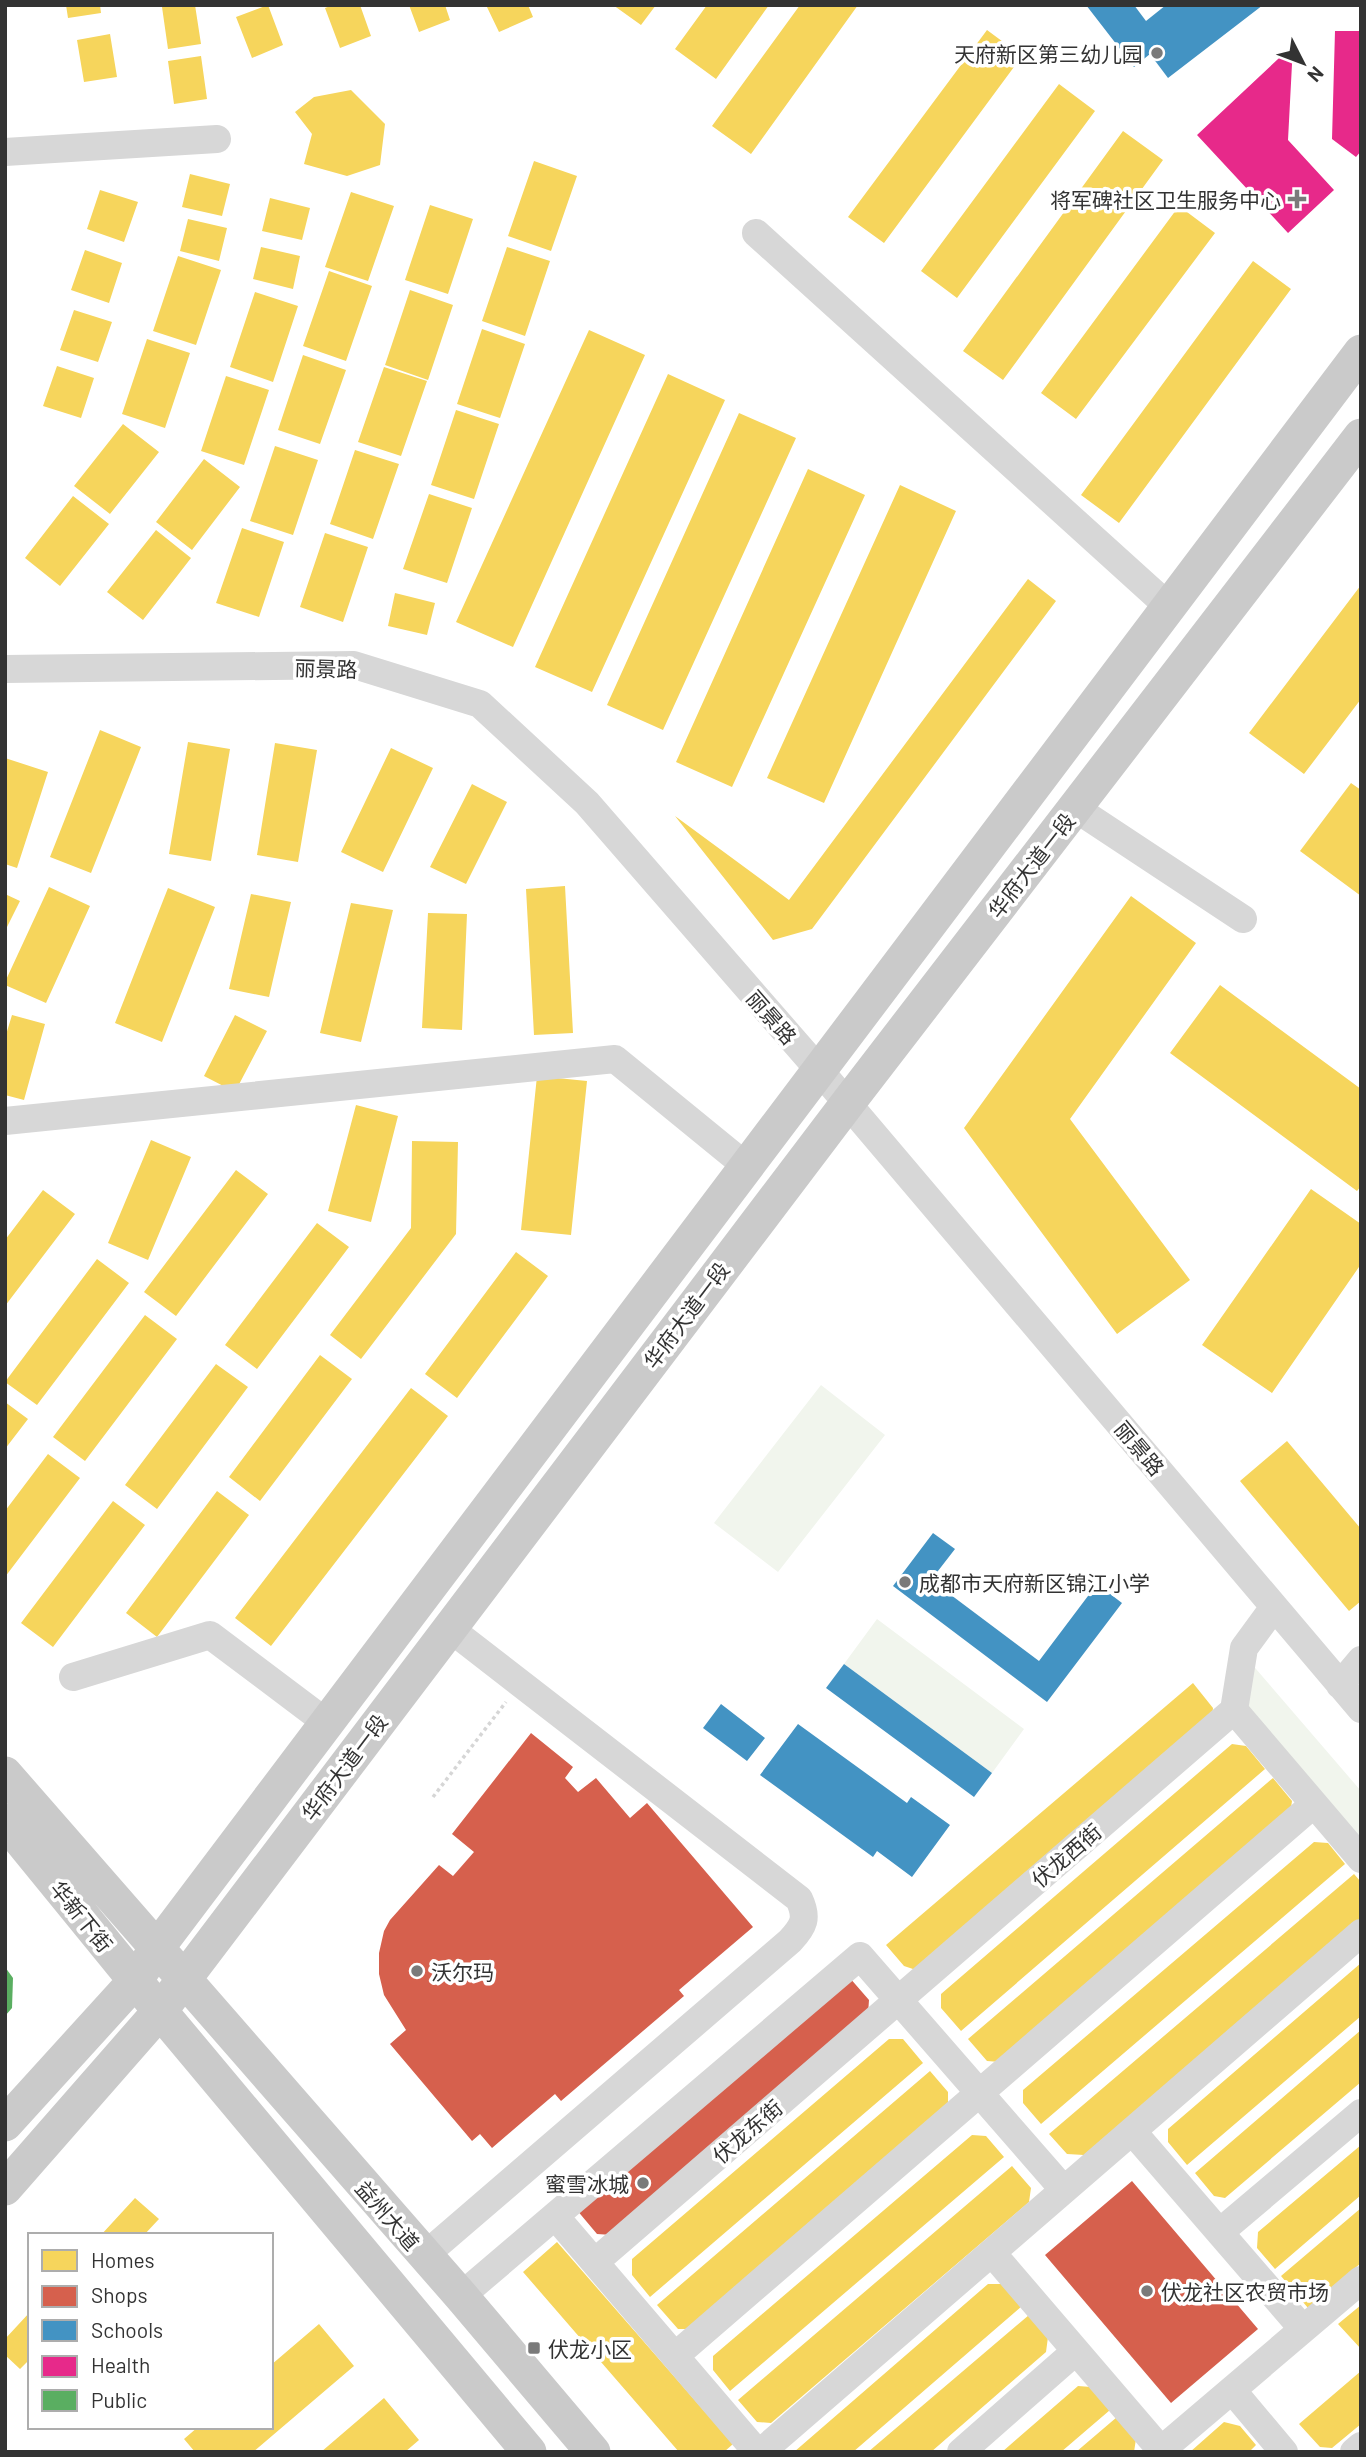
<svg xmlns="http://www.w3.org/2000/svg" width="1366" height="2457" font-family="Barlow,'Noto Sans SC',sans-serif">
	<style>
		.green { fill: #f1f5ed }
		.homes { fill: #f6d55c }
		.shops { fill: #d6604d }
		.schools { fill: #4393c3 }
		.health { fill: #e7298a }
		.public { fill: #5aae61 }
		.lines { fill: none; stroke-linecap: round; stroke-linejoin: round }
		.path { stroke: #d6d6d6; stroke-width: 3.5; stroke-dasharray: 3.5 3.5; stroke-linecap: butt }
		.minor { stroke: #d7d7d7; stroke-width: 28 }
		.major { stroke: #cacaca; stroke-width: 35 }
		.poi-dot { fill: #7a7a7a; stroke: #fff; stroke-width: 2.5 }
		.labels { text-anchor: middle; dominant-baseline: central; stroke-width: 7; stroke-linejoin: round; paint-order: stroke }
		.poi-label { font-size: 21px; fill: #333; stroke: #fff; text-anchor: start }
		.street-label { font-size: 21px; fill: #333; stroke: #fff }
	</style>
	<rect width="100%" height="100%" fill="#fff"/>
	<!-- green -->
	<path class="green" d="M821,1385L885,1435L778,1572L714,1523Z
		M877,1619L1024,1729L992,1773L844,1664Z
		M1250,1662L1361,1791V1843L1242,1705Z"/>
	<!-- homes -->
	<path class="homes" d="M66,5H100L101,13L68,18Z
		M172,5H195L201,44L168,49L162,7Z
		M268,5L283,45L252,58L236,17Z
		M333,5H360L371,36L340,48L325,8Z
		M409,5H445L450,20L419,32Z
		M486,5H528L533,17L499,32Z
		M613,5H656L641,25Z
		M707,5H769L716,79L675,49Z
		M800,5H858L751,154L712,126Z
		M987,30L1022,56L884,243L848,217Z
		M110,34L117,77L84,82L77,40Z
		M201,56L207,99L174,104L168,61Z
		M1059,84L1095,111L957,298L921,271Z
		M351,90L385,124L380,165L347,176L304,164L312,134L295,112L314,97Z
		M1123,131L1163,160L1003,380L963,351Z
		M534,161L577,176L551,251L508,236Z
		M190,174L230,184L222,216L182,207Z
		M100,190L138,202L124,242L87,229Z
		M351,192L394,206L368,281L325,267Z
		M270,198L310,208L302,240L262,231Z
		M430,205L473,219L448,294L405,280Z
		M1179,206L1215,233L1076,419L1041,393Z
		M188,219L227,228L219,261L180,251Z
		M261,247L300,256L293,289L253,279Z
		M507,247L550,261L525,336L482,321Z
		M85,250L122,263L109,303L71,290Z
		M178,256L221,270L196,345L153,331Z
		M1253,261L1291,289L1119,523L1081,495Z
		M329,271L372,286L346,361L303,346Z
		M410,290L453,305L428,380L385,365Z
		M255,292L298,306L273,382L230,367Z
		M74,310L112,322L98,362L60,350Z
		M482,329L525,344L500,418L457,404Z
		M589,330L645,355L513,647L456,622Z
		M147,339L190,353L165,428L122,414Z
		M303,355L346,370L320,444L278,430Z
		M57,366L94,378L81,418L43,406Z
		M384,367L427,381L401,456L358,442Z
		M668,374L725,400L592,692L535,667Z
		M226,376L269,390L244,465L201,451Z
		M456,410L499,424L474,499L431,485Z
		M739,413L796,438L663,730L607,705Z
		M123,424L159,452L110,514L74,486Z
		M275,446L318,460L293,535L250,521Z
		M355,450L399,464L373,539L330,524Z
		M204,459L240,487L192,550L156,522Z
		M808,469L865,495L732,787L676,762Z
		M900,485L956,511L824,803L767,778Z
		M429,494L472,508L447,583L403,569Z
		M73,496L109,524L60,586L25,558Z
		M242,528L284,542L259,617L216,603Z
		M156,530L191,558L143,620L107,592Z
		M325,533L368,547L343,622L300,607Z
		M1028,579L1056,601L812,929L773,940L675,816L789,900Z
		M1361,585V699L1304,774L1249,733Z
		M395,593L435,603L427,635L388,626Z
		M100,730L141,747L91,873L50,857Z
		M188,742L230,749L211,861L169,854Z
		M275,743L317,750L298,862L257,855Z
		M391,748L433,768L383,872L341,852Z
		M5,758L48,772L17,868L5,864Z
		M1351,783L1361,790V896L1300,851Z
		M472,784L507,802L466,884L430,867Z
		M565,886L573,1033L534,1035L526,889Z
		M49,887L90,906L46,1003L5,985V982Z
		M168,888L215,907L162,1042L115,1023Z
		M5,894L20,901L5,931Z
		M251,894L291,902L269,997L229,989Z
		M1131,896L1196,943L1070,1119L1190,1280L1117,1334L964,1128Z
		M351,903L393,910L361,1042L320,1033Z
		M428,913L467,914L462,1030L422,1028Z
		M1220,985L1361,1089V1186L1357,1191L1170,1053Z
		M12,1015L45,1024L24,1100L5,1095V1038Z
		M235,1015L267,1031L235,1092L204,1076Z
		M537,1076L587,1081L571,1235L521,1230Z
		M356,1105L398,1116L371,1222L328,1211Z
		M151,1140L191,1157L148,1260L108,1243Z
		M412,1141L458,1142L456,1234L361,1359L330,1335L411,1228Z
		M236,1170L268,1194L176,1316L144,1292Z
		M1311,1189L1361,1224V1264L1272,1393L1202,1345Z
		M43,1190L75,1214L5,1306V1240Z
		M317,1223L349,1247L257,1369L225,1345Z
		M516,1252L548,1276L457,1398L425,1374Z
		M97,1259L129,1283L37,1405L5,1382Z
		M145,1315L177,1339L85,1461L53,1437Z
		M320,1355L352,1379L260,1501L229,1477Z
		M216,1364L248,1387L157,1509L125,1485Z
		M411,1388L448,1416L271,1646L235,1618Z
		M5,1402L28,1419L5,1449Z
		M1287,1441L1361,1529V1601L1349,1611L1240,1481Z
		M48,1454L80,1478L5,1577V1511Z
		M217,1491L249,1515L157,1637L126,1613Z
		M113,1501L145,1525L53,1647L21,1623Z
		M1193,1683L1213,1708L1212,1718L919,1971L904,1966L886,1945Z
		M1232,1744L1246,1746L1265,1769L961,2031L941,2008V1994Z
		M1273,1778L1292,1801L1290,1814L1000,2062L987,2061L968,2039Z
		M1314,1842L1328,1843L1345,1864L1041,2124L1023,2103V2090Z
		M1354,1874L1361,1882V1918L1084,2155L1067,2154L1049,2134Z
		M1361,1963V2016L1187,2165L1168,2142V2129Z
		M1361,2030V2082L1225,2198L1214,2196L1195,2173Z
		M889,2039H903L923,2063L650,2297L632,2275V2259Z
		M930,2071L948,2092V2107L689,2329H678L657,2305Z
		M972,2135L986,2136L1004,2157L730,2391L713,2370V2356Z
		M1361,2145V2195L1275,2269L1257,2248L1258,2232Z
		M1012,2166L1031,2188L1029,2202L771,2423L757,2422L738,2400Z
		M135,2198L159,2219L144,2235H101Z
		M1361,2208V2263L1308,2308L1281,2276Z
		M557,2242L733,2444L724,2452H679L523,2272Z
		M988,2284H1002L1022,2306L853,2452H794Z
		M1361,2305V2349L1338,2324Z
		M30,2312V2359L20,2369L5,2355V2339Z
		M1029,2315L1048,2337L1046,2352L931,2452H868Z
		M319,2324L354,2366L253,2452H195L184,2439L198,2427H271V2365Z
		M1361,2371V2424L1332,2448L1320,2447L1299,2424Z
		M1078,2386L1091,2387L1110,2410L1061,2452H1002Z
		M384,2398L419,2440L405,2452H321Z
		M1117,2417L1136,2439L1134,2452H1076Z
		M1224,2422L1240,2426L1256,2445L1249,2452H1190Z"/>
	<!-- shops -->
	<path class="shops" d="M531,1733L573,1767L565,1778L578,1792L596,1778L630,1818L647,1803L753,1927L679,1990L684,1996L561,2101L555,2094L492,2148L480,2134L472,2141L390,2044L406,2030L384,1995L379,1974V1953L384,1931L390,1920L439,1865L453,1876L474,1852L452,1834Z
		M849,1977L869,2000L868,2014L612,2235L597,2234L576,2209Z
		M1132,2181L1258,2329L1171,2403L1045,2255Z"/>
	<!-- schools -->
	<path class="schools" d="M1086,5H1134L1146,21L1166,5H1263L1168,78L1150,54L1134,67Z
		M933,1533L955,1549L931,1580L1039,1661L1097,1584L1122,1603L1047,1702L893,1586Z
		M844,1664L992,1773L974,1797L826,1688Z
		M721,1704L765,1738L747,1761L703,1728Z
		M798,1724L907,1803L911,1797L950,1825L912,1877L877,1851L873,1857L760,1775Z"/>
	<!-- health -->
	<path class="health" d="M1335,31H1361V151L1356,157L1332,139Z
		M1293,45L1288,140L1334,190L1288,233L1197,135Z"/>
	<!-- public -->
	<path class="public" d="M5,1967L13,1978L12,2008L5,2016Z"/>
	<g class="lines">
		<!-- path -->
		<path class="path" d="M433,1797L506,1702"/>
		<!-- minor -->
		<path class="minor" d="M5,152L217,139
			M756,233L1168,606
			M5,669L354,665L480,704L587,803L820,1071L1361,1709
			M1075,808L1243,919
			M5,1121L615,1059L746,1166
			M1274,1607L1244,1648L1234,1710L1361,1859
			M73,1677L210,1635L327,1723
			M1340,1685L1361,1660
			M1132,2131L1303,2329
			M555,2216L757,2452
			M1220,2232L1361,2113
			M992,2253L1161,2450
			M424,2256L790,1941C804,1926 808,1918 799,1899L449,1628
			M595,2262L1234,1710
			M461,2296L860,1956L1064,2190
			M675,2356L1314,1804
			M1232,2390L1284,2452
			M761,2452L1361,1933
			M961,2452L1076,2351
			M1159,2452L1361,2280
			M1354,2452L1361,2446"/>
		<!-- major -->
		<path class="major" d="M5,1774L461,2296L593,2452
			M5,1821L160,2011L529,2452
			M5,2124L135,1981L157,1948L1361,352
			M5,2188L160,2011L847,1104L1361,436"/>
	</g>
	<!-- markers -->
	<g class="poi-dot">
		<circle cx="1157" cy="53" r="7"/>
		<path d="M1293.5 188.5h7v7h7v7h-7v7h-7v-7h-7v-7h7z"/>
		<circle cx="905" cy="1582" r="7"/>
		<circle cx="417" cy="1971" r="7"/>
		<circle cx="643" cy="2183" r="7"/>
		<circle cx="1147" cy="2291" r="7"/>
		<rect x="527" y="2341" width="14" height="14" rx="3.5"/>
	</g>
	<g class="labels">
		<!-- poi labels -->
		<g class="poi-label">
			<text x="1143" y="53" text-anchor="end">天府新区第三幼儿园</text>
			<text x="1281" y="199" text-anchor="end">将军碑社区卫生服务中心</text>
			<text x="919" y="1582">成都市天府新区锦江小学</text>
			<text x="431" y="1971">沃尔玛</text>
			<text x="629" y="2183" text-anchor="end">蜜雪冰城</text>
			<text x="1161" y="2291">伏龙社区农贸市场</text>
			<text x="548" y="2348">伏龙小区</text>
		</g>
		<!-- street labels -->
		<g class="street-label">
			<text transform="translate(326 668) rotate(2)">丽景路</text>
			<text transform="translate(1031 865) rotate(-52)">华府大道一段</text>
			<text transform="translate(772 1017) rotate(49)">丽景路</text>
			<text transform="translate(686 1315) rotate(-53)">华府大道一段</text>
			<text transform="translate(1140 1448) rotate(50)">丽景路</text>
			<text transform="translate(344 1767) rotate(-53)">华府大道一段</text>
			<text transform="translate(1066 1855) rotate(-41)">伏龙西街</text>
			<text transform="translate(82 1916) rotate(51)">华新下街</text>
			<text transform="translate(747 2131) rotate(-41)">伏龙东街</text>
			<text transform="translate(388 2215) rotate(49)">益州大道</text>
		</g>
	</g>
	<!-- border -->
	<rect width="1366" height="2457" fill="none" stroke="#333333" stroke-width="14"/>
	<!-- legend -->
	<rect x="28" y="2233" width="245" height="196" fill="#ffffff" stroke="#adadad" stroke-width="2"/>
	<rect x="42" y="2250" width="35" height="21" fill="#f6d55c" stroke="#adadad" stroke-width="2"/>
	<text x="91" y="2268" font-size="21" fill="#333333">Homes</text>
	<rect x="42" y="2286" width="35" height="21" fill="#d6604d" stroke="#adadad" stroke-width="2"/>
	<text x="91" y="2303" font-size="21" fill="#333333">Shops</text>
	<rect x="42" y="2320" width="35" height="21" fill="#4393c3" stroke="#adadad" stroke-width="2"/>
	<text x="91" y="2338" font-size="21" fill="#333333">Schools</text>
	<rect x="42" y="2356" width="35" height="21" fill="#e7298a" stroke="#adadad" stroke-width="2"/>
	<text x="91" y="2373" font-size="21" fill="#333333">Health</text>
	<rect x="42" y="2390" width="35" height="21" fill="#5aae61" stroke="#adadad" stroke-width="2"/>
	<text x="91" y="2408" font-size="21" fill="#333333">Public</text>
	<!-- north arrow -->
	<g transform="translate(1303 63) rotate(132)" stroke="#ffffff" stroke-width="5" paint-order="stroke">
	<path d="M0-5L12 26L0 18L-12 26Z" fill="#333333"/>
	<text y="-10" font-size="19" font-weight="bold" text-anchor="middle" fill="#333333">N</text>
	</g>
</svg>
